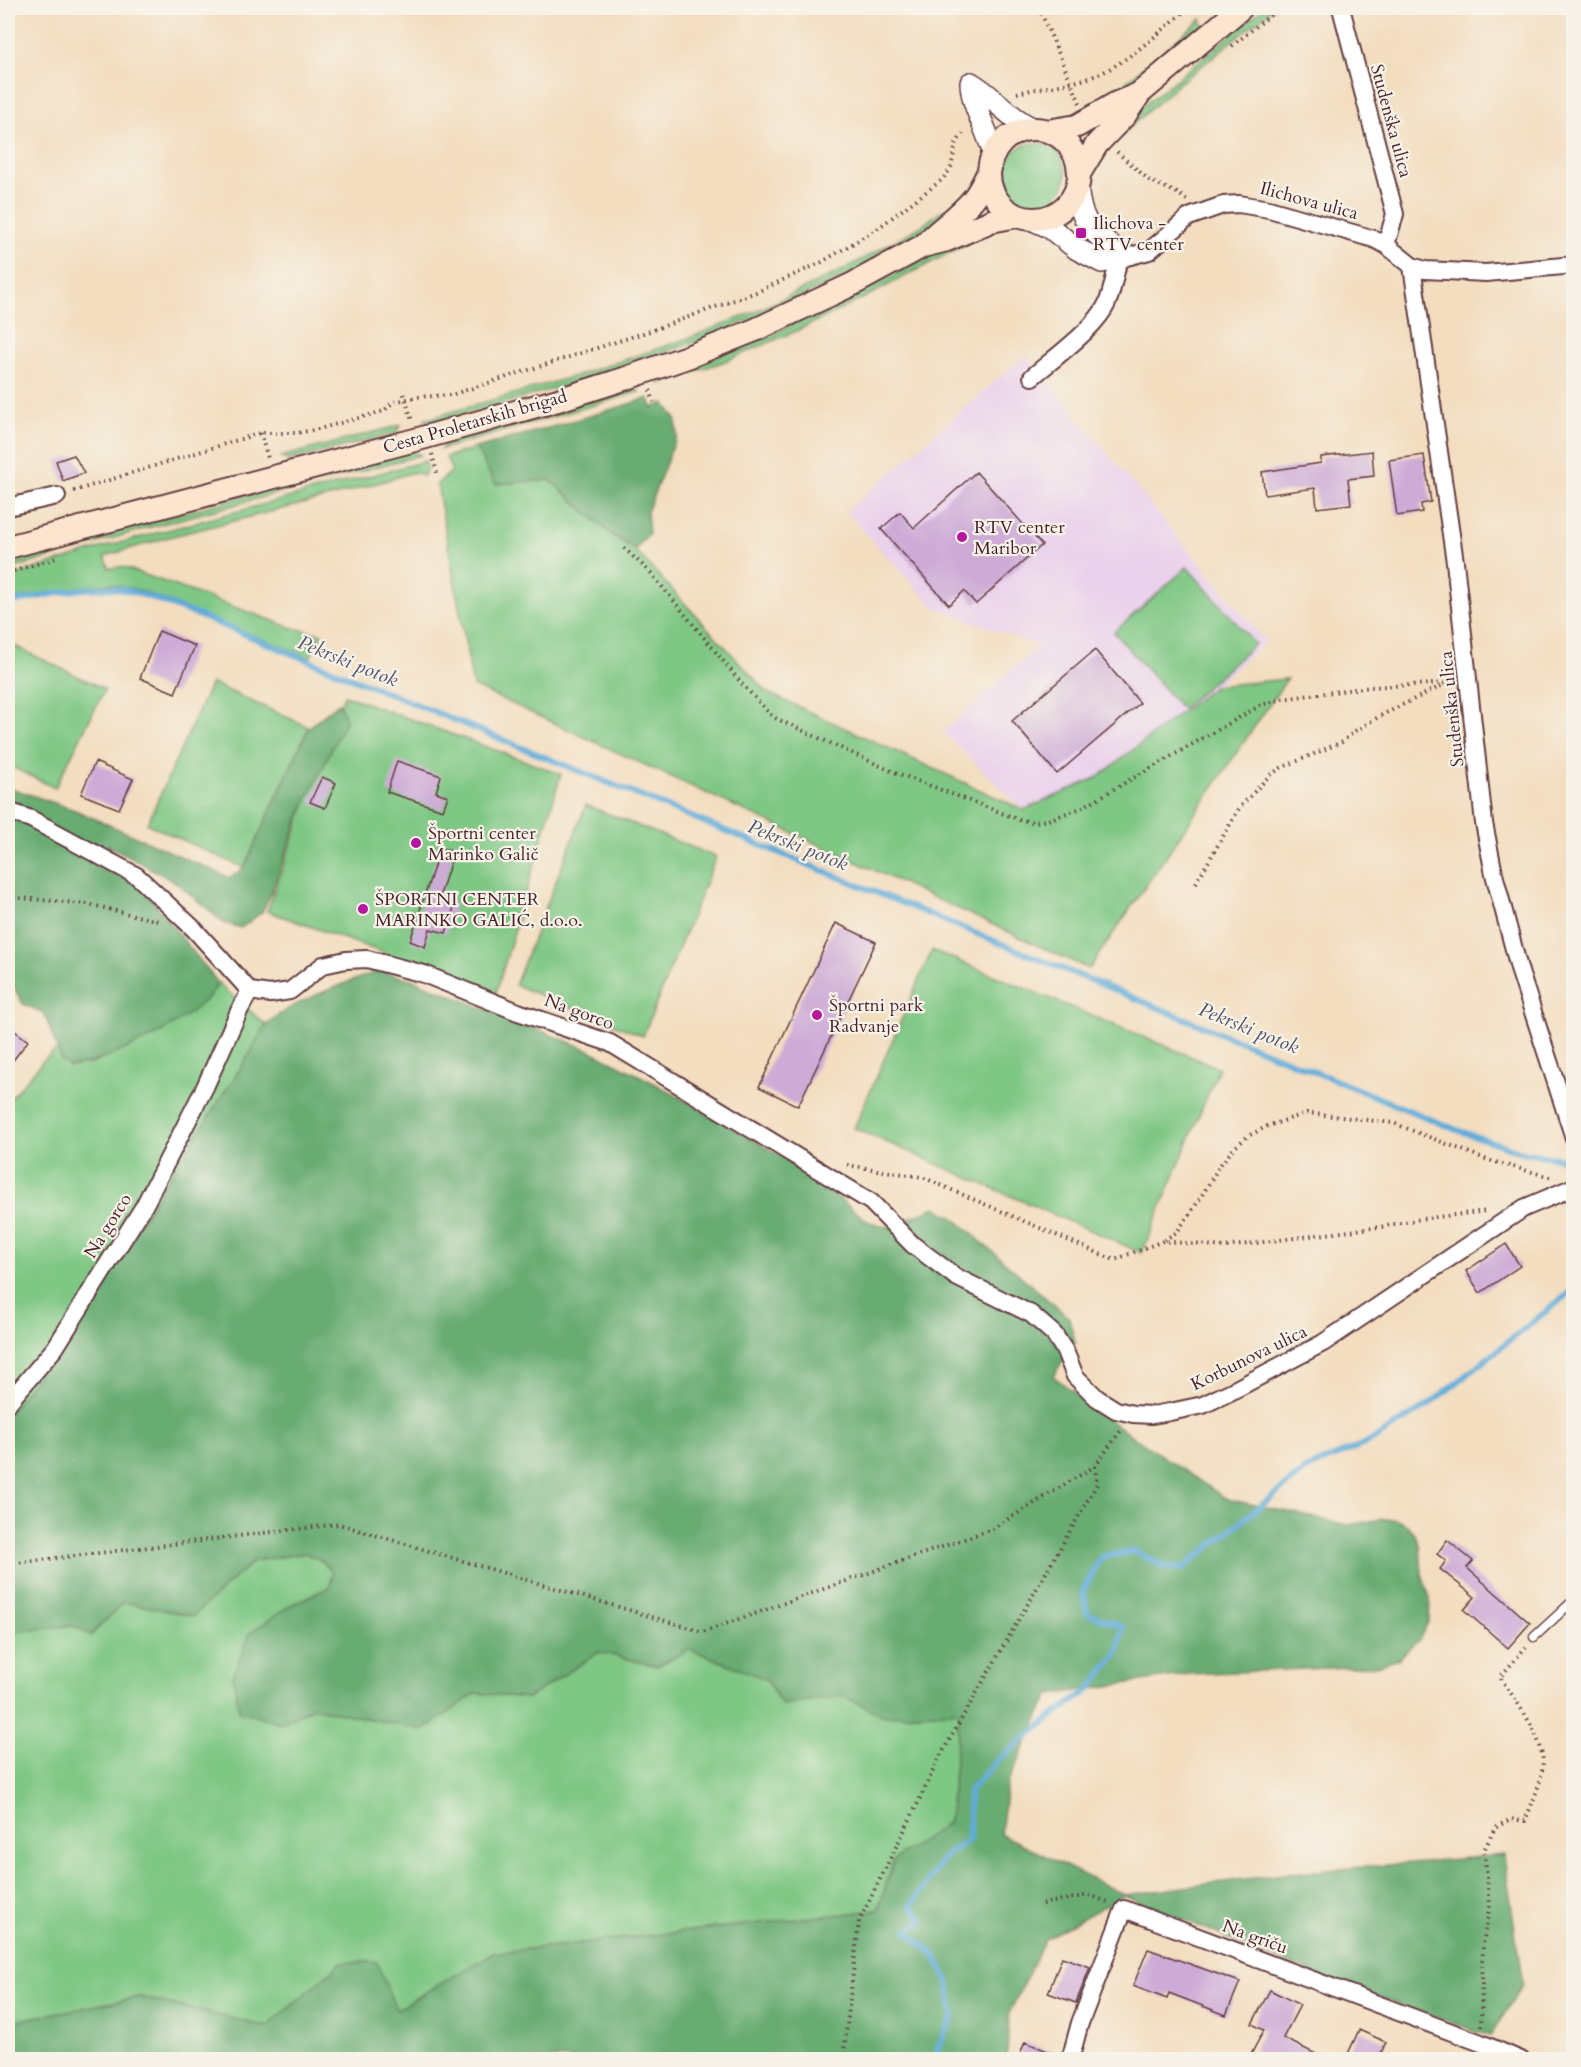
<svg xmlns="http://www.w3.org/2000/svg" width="1581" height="2067" font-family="Cardo,serif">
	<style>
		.built { fill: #ead1ec }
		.green { fill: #7fc784; stroke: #647358; stroke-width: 1.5 }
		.forest { fill: #67ac72; stroke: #58664e; stroke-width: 1.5 }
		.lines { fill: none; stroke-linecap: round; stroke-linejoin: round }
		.stream { stroke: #60acd9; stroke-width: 6 }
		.building { fill: #ceabd7 }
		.service-casing { stroke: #633c41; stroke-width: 11 }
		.minor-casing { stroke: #633c41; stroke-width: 20 }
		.tertiary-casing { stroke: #633c41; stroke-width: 24 }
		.secondary-casing { stroke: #633c41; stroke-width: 26 }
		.path { stroke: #633c41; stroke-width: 4; stroke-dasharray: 1.5 4.5; stroke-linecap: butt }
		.service { stroke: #fff; stroke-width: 8 }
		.minor { stroke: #fff; stroke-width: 16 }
		.tertiary { stroke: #fff; stroke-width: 21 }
		.secondary { stroke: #fbe5cf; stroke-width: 22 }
		.poi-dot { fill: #b5179e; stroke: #f7f3e8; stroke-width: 2 }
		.labels { text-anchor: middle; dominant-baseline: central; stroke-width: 4.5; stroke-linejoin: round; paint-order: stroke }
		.street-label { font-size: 18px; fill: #4a1f2b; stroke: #f7f3e8 }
		.poi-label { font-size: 18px; fill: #4a1f2b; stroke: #f7f3e8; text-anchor: start }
		.water-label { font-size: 20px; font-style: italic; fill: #525068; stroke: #f7f3e8 }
	</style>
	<rect width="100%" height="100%" fill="#f7f3e8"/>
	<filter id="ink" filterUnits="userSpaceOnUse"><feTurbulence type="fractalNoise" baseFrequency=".0167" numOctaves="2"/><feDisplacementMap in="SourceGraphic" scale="12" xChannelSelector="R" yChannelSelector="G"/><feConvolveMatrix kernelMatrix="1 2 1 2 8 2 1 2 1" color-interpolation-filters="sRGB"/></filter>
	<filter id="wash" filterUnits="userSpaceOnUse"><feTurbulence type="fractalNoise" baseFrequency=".008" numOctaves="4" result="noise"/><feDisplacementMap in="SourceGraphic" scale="24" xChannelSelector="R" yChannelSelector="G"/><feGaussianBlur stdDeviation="1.35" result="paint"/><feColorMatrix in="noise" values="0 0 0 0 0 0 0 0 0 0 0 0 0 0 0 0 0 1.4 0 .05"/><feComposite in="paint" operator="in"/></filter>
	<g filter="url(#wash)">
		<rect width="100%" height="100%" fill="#f3ddbf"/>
		<!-- built -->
		<path class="built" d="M1025,355L1266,642L1215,686L1098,777L1024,810L943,732L1038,646L934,607L846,512Z"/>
		<!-- green -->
		<path class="green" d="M1264,8H1274L1176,86L1119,137L1131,116Z
			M1201,19L1203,25L1200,28L1128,88L1095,103L1124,84Z
			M1004 174a31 31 0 1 1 62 0a31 31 0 1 1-62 0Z
			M949,209L924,232L906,244L846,276L760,316L692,343L584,380L434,423H430L424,420L582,374L689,338L757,311L843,270L920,227L941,211Z
			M968,243L856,302L796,331L725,361L659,384L661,379L669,375L769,336L864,291L938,251Z
			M628,388L639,391V392L441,449L447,442Z
			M401,425L396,433L288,461L281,457Z
			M476,448L496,484L550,480L612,535L635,550L768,693L1024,810L1098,777L1215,686L1287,679L1089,969L473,686L437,484L452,471L446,457Z
			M410,451L421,455L147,528L8,570V566L61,546Z
			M425,461L427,468L424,476L416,472L407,474L334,496L169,537L105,556L109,568L123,567L293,628L322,634L310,658L142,591L111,584L80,587L8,600V577L108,546Z
			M1187,567L1255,644L1182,709L1114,632Z
			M8,643L105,689L55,788L8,765Z
			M211,683L309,727L244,868L147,824Z
			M344,695L561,774L496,993L267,911Z
			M586,805L716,857L643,1036L515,985Z
			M932,950L1219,1068L1142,1253L854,1128Z
			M218,983L266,1025L251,1052L61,1345L8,1414V1101L44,1060L58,1049L62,1061L91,1064L155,1036L208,998Z
			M306,1553L322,1561L332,1572L330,1587L289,1606L281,1723L313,1707L424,1730L476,1693L528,1698L599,1652L657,1666L690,1649L766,1679L782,1705L843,1695L885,1716L960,1711L949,1822L894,1860L878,1910L494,1953L396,2010L342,1962L267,2027L140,1997L20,2020H8V1633L72,1625L91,1635L124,1602L193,1616L253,1561Z"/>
		<!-- forest -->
		<path class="forest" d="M649,398L652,408L664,403L676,419L677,435L647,512L649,533L635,550L612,535L550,480L495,484L476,448L566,423Z
			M339,703L346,720L300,814L271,893L262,912L241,928L224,923L177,883L107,844L218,983C215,988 211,994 207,998C178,1028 109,1061 69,1067L62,1061L44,1013L23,1004L8,977V787L75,810L230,878L244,868L309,727Z
			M378,971L411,979L589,1050L654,1083L797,1165L869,1222L889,1227L935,1207L953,1217L1069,1318L1075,1342L1053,1376L1123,1430L1227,1499L1348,1525L1382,1519H1395L1407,1525L1414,1532L1420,1547L1422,1574L1430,1598L1429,1620L1419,1640L1398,1659L1376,1666L1188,1674L1049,1695L1007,1784L1001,1834L1124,1895L1291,1873L1504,1855L1523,1985L1490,2036L1334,1982L1124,1895L1045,1939L1009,2014L1007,2059H8V2020H20L140,1997L267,2027L342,1962H377L396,2010L493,1953L878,1910L894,1860L949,1822L960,1711L885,1716L843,1696L782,1705L766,1679L690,1649L657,1666L599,1652L528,1698L476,1693L424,1730L313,1707L281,1723L239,1711L233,1676L250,1633L289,1606L330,1587L332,1572L322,1561L306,1553L253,1561L193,1616L124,1602L91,1635L72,1625L8,1633V1414L61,1345L251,1052C255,1044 259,1034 265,1027C281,1005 352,981 378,971Z"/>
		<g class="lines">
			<!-- stream -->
			<path class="stream" d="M8,603C41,597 75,587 110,588C139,590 168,605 195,614L1457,1130L1522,1152L1574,1161
				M937,2060L938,2047L953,2017L948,1981L935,1956L907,1931L923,1921L911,1906L946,1855L969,1839V1791L997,1761L1049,1719L1090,1689L1118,1652L1123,1627L1087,1613L1083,1591L1101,1557L1135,1551L1162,1566L1182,1569L1308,1468L1369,1442L1430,1404L1574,1289"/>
		</g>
		<g id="blocks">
			<!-- building -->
			<path class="building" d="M1372,451L1374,476L1348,479L1351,504L1317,508L1315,488L1265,495L1262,472L1321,463V457Z
				M74,455L84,473L63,481L56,461Z
				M1424,455L1431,502L1421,504L1422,512L1397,516L1389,460Z
				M976,472L1042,545L976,604L964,591L949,605L881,529L900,512L914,528Z
				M159,631L195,646L175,693L140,678Z
				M1095,650L1140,703L1057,774L1012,721Z
				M397,761L441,776L436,792L448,796L443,810L387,792Z
				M95,762L133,779L119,809L81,794Z
				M322,777L336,783L325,808L310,802Z
				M440,848L454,852L439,898L455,904L446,933L430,929L425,947L410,941Z
				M836,923L876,942L798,1106L759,1087Z
				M8,1026L28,1041L8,1067Z
				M1506,1244L1520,1266L1480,1293L1466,1271Z
				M1447,1540L1473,1561L1467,1568L1530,1623L1508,1648L1464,1610L1475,1597L1440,1569L1446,1561L1437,1554Z
				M1148,1949L1240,1982L1226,2015L1169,1993L1167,1999L1133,1986Z
				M1062,1957L1090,1967L1076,2003L1048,1993Z
				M1270,1990L1300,2005L1283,2038L1328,2060H1248L1264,2030L1252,2024Z
				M1359,2030L1386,2042L1378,2060H1345Z
				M1025,2042L1060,2056V2060H1018Z"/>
		</g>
	</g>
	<g filter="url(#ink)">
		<use href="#blocks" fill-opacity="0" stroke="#633c41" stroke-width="1.5"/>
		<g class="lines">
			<!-- service casing -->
			<g class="service-casing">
				<path id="service" d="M1534,1637L1574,1600"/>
			</g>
			<!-- minor casing -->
			<g class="minor-casing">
				<path id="minor" d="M1341,8L1395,214L1386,245
					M1412,266L1455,562L1484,823L1494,874L1520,972L1574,1138
					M1032,377C1054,358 1098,327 1108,301C1113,288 1115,273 1119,259L1149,251L1189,217L1223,205L1239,204L1269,209L1374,239L1386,245L1412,266L1425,270L1486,273L1574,265
					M8,507L57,496
					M8,811L31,819L137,876L194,929L250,991L270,994L290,991L323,965L346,960L367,959L424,974L518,1012L610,1043L871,1202L913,1245L956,1277L1031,1314L1054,1334L1065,1351L1075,1376L1097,1398L1116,1410L1133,1414L1152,1415L1170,1412L1203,1405L1234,1390L1323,1343L1524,1208L1574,1187
					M8,1403L55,1348L144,1206L205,1087L240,1009L250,991
					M1070,2060L1080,2023L1124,1909L1481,2043L1521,2060"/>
			</g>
			<!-- tertiary casing -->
			<g class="tertiary-casing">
				<path id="tertiary" d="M971,83C995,97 1007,117 1034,129
					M971,83C972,108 988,130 994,155
					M1031,219L1049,227L1077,249L1102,262L1119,259C1111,242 1110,246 1097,234C1082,221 1079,205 1077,186"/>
			</g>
			<!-- secondary casing -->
			<g class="secondary-casing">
				<path id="secondary" d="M989 174a45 45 0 1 1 90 0a45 45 0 1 1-90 0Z
					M1047,131L1077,126L1115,104L1139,94
					M1080,172L1097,144L1125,115L1140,93L1241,8
					M926,243C941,227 961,215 974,198C981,189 985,179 990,169
					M8,547L415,440L558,400L624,379L690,356L755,330L853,284L923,246L947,240L991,221L1017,216"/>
			</g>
			<!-- path -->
			<path class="path" d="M1039,8L1080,103
				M1232,46L1279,8
				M1017,93C1042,87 1070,85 1094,76C1123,66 1165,28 1188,8
				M1117,152L1149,180L1177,193L1187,200
				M650,390L654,402
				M404,394L412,421
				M260,433L268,458
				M432,454L438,477
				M74,491L260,433H296L319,429L384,411L393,402L417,397L451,395L656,329L759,291L822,262L877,229L943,179L951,168L956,143L965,131
				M624,548L651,573L742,684L773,717L889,770L1020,820L1034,822L1048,820L1081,808L1261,705L1282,699L1370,687L1453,683
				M8,573L56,558
				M1196,883L1240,807L1270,775L1281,768L1342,742L1355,731L1382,715L1443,685
				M8,897L88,904L158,921
				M847,1165L922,1177L1114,1260L1163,1241L1225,1247L1380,1227L1421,1219L1487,1211
				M1164,1240L1177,1232L1198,1202L1220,1165L1235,1147L1248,1136L1268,1126L1307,1113L1393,1123L1488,1160L1550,1177
				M8,1564L338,1524L703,1632L992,1529L1095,1466L1122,1429
				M1042,1904L1089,1895L1110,1903
				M1481,2027L1483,1944L1490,1904L1484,1850L1495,1828L1511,1819L1525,1821C1532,1803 1546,1774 1542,1754C1536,1726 1515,1700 1500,1677L1526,1647
				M843,2060L859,1921L916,1807L939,1758L1097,1484L1095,1466"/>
			<!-- service -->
			<use href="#service" class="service"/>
			<!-- minor -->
			<use href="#minor" class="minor"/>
			<!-- tertiary -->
			<use href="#tertiary" class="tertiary"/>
			<!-- secondary -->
			<use href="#secondary" class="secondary"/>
		</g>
	</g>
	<!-- markers -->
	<g class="poi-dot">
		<rect x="1075" y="227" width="12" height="12" rx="3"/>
		<circle cx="962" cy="537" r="6"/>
		<circle cx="416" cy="843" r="6"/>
		<circle cx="363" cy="909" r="6"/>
		<circle cx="817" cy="1015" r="6"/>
	</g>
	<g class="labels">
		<!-- street labels -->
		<g class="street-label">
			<text transform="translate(1391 121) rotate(75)">Studenška ulica</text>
			<text transform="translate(1309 201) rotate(15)">Ilichova ulica</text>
			<text transform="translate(475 422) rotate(-16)">Cesta Proletarskih brigad</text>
			<text transform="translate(1452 709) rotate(-96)">Studenška ulica</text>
			<text transform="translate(579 1012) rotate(20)">Na gorco</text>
			<text transform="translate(108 1226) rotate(-58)">Na gorco</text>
			<text transform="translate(1249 1358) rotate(-26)">Korbunova ulica</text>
			<text transform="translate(1255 1937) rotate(20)">Na griču</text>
		</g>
		<!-- poi labels -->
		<g class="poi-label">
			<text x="1093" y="223">Ilichova -<tspan x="1093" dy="21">RTV center</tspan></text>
			<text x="974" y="527">RTV center<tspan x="974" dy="21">Maribor</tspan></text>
			<text x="428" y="833">Športni center<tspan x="428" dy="21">Marinko Galič</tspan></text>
			<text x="375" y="899">ŠPORTNI CENTER<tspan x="375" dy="21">MARINKO GALIĆ, d.o.o.</tspan></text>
			<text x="829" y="1005">Športni park<tspan x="829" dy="21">Radvanje</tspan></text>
		</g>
		<!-- water labels -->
		<g class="water-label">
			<text transform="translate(348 661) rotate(22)">Pekrski potok</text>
			<text transform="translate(798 845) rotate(22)">Pekrski potok</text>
			<text transform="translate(1249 1028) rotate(22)">Pekrski potok</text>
		</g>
	</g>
	<!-- margin -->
	<rect width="1581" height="2067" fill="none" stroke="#f7f3e8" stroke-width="30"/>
</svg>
